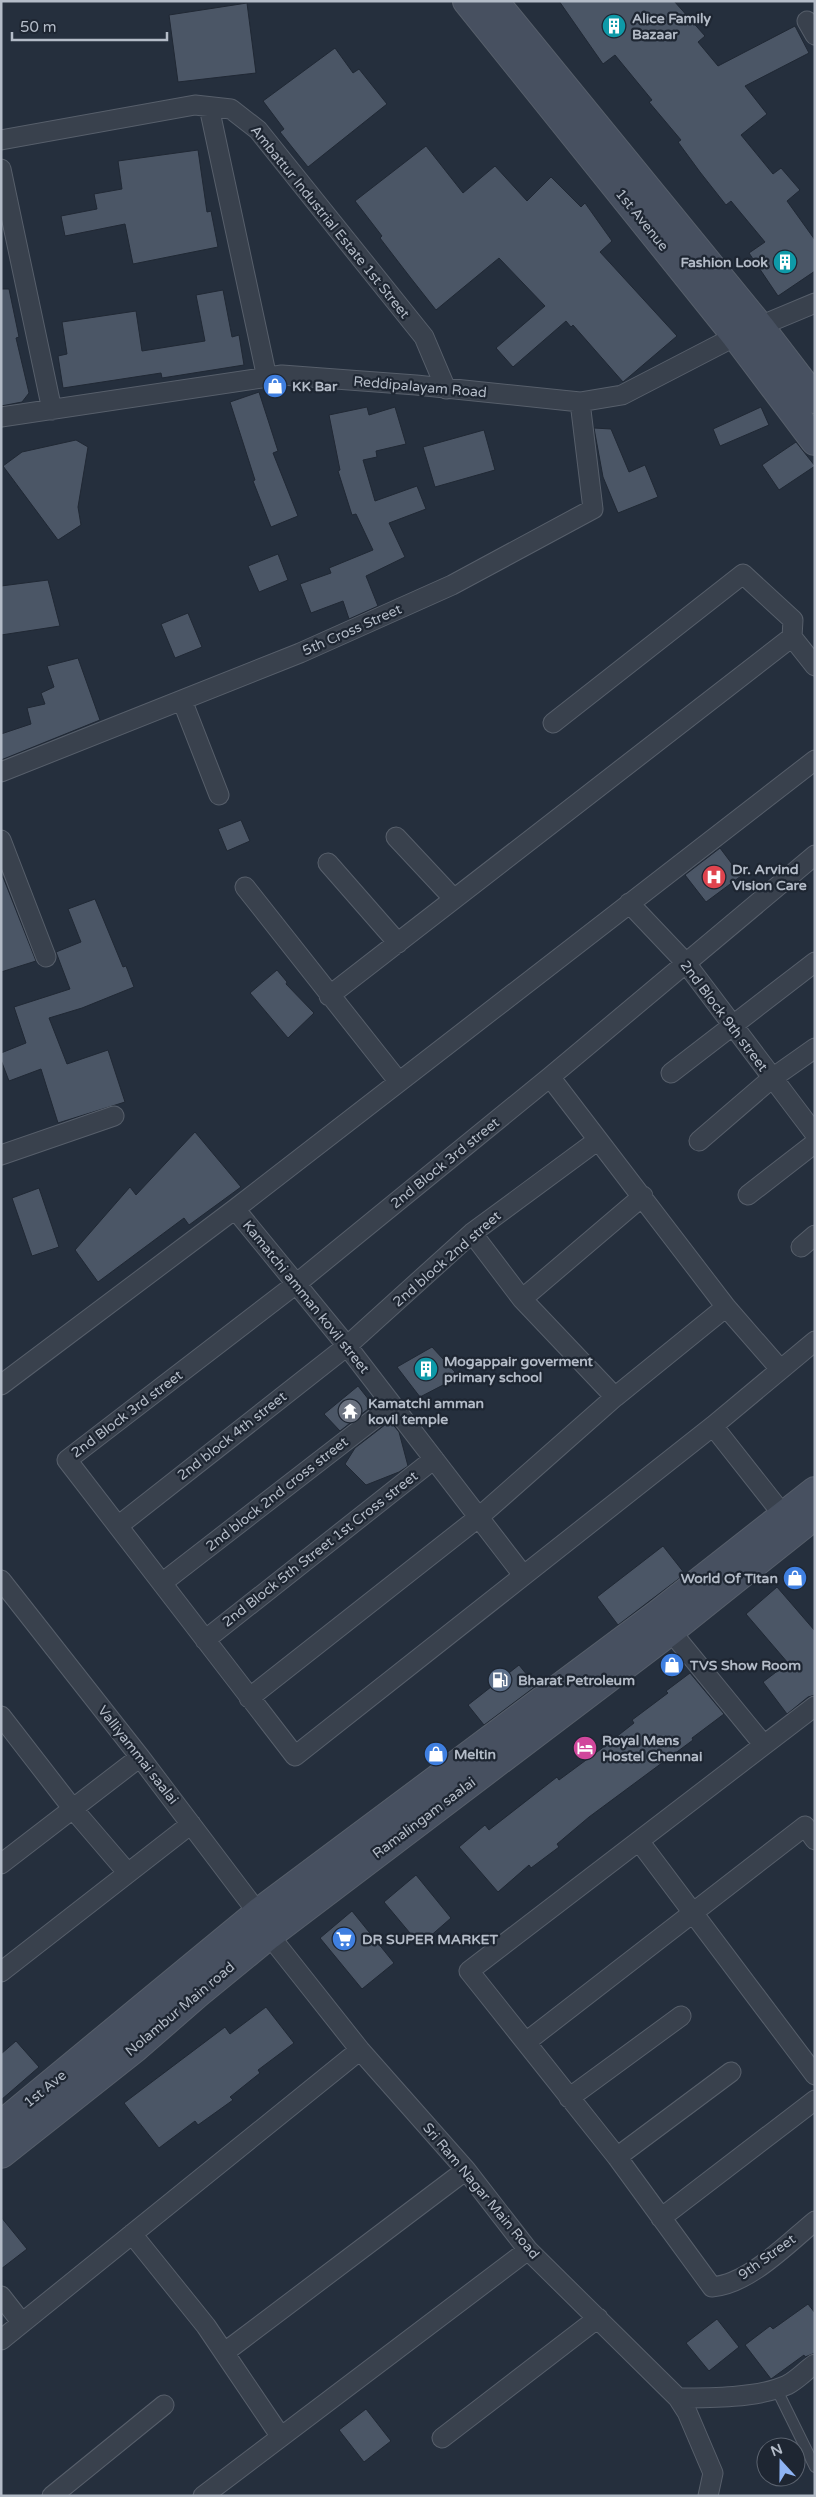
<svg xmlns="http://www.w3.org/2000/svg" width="816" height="2497" font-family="'Varela Round',sans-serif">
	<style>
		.building { fill: #4b5666; stroke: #202834 }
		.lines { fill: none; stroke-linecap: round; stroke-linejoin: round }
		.lane-casing { stroke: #575f6b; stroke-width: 12 }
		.street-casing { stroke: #575f6b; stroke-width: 21 }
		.secondary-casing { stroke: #575f6b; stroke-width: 30 }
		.lane { stroke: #39414d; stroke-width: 10 }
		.street { stroke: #39414d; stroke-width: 19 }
		.secondary { stroke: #475060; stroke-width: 28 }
		.labels { text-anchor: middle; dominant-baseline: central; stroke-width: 4.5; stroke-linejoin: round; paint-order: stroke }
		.poi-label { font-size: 14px; font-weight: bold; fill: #b4bcc8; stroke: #1e2632; text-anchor: start }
		.street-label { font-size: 14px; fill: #b4bcc8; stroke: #1e2632 }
	</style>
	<rect width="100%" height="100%" fill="#252f3d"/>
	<!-- building -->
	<path class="building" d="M559,1H674L705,36L698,42L718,66L795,26L809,53L745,86L767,114L741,135L773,174L781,168L800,190L787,201L815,240V271L778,296L749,253L765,242L731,201L726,205L700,172L678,142L681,140L649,102L652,100L615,55L603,64Z
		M247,3L256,73L178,82L169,15Z
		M335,48L353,73L359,69L387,104L308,167L280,132L284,129L263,101Z
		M426,146L463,193L495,166L527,201L551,177L581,207L585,203L612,241L600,252L677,336L623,382L573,325L571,327L566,321L513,367L496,348L545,306L499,258L436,310L410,277L380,238L382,236L355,201Z
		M198,150L207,212L211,211L218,247L133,264L125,224L65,236L61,216L97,209L94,194L122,189L118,161Z
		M1,289H9L19,337L16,338L29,393L22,402L1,406Z
		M223,290L232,337L239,335L244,365L162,378L161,373L63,388L58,356L67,354L62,322L136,311L142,351L205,341L196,295Z
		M259,392L278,451L273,453L298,516L271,527L253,481L255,480L230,402Z
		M367,407L369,415L395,407L406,444L376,451L377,457L363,460L375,501L417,486L426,509L389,523L405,557L366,576L378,606L349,619L343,601L311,613L300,584L331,573L329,568L373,550L356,514L352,515L338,471L340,470L329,415Z
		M761,407L769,425L720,446L713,429Z
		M594,428L611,429L629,472L645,465L658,497L618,513L603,477Z
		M484,430L495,470L435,487L423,447Z
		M76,440L88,447L78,507L81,525L58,540L3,466L22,452Z
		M796,442L815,466L779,490L762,465Z
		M278,554L288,580L259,592L248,566Z
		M48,580L60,626L1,635V586Z
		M188,613L202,647L175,658L161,624Z
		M78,658L100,720L1,760V734L31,724L27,708L45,704L41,693L54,687L47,666Z
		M241,820L250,841L227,851L218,829Z
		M720,848L741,876L706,902L685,875Z
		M1,877H3L36,961L1,972Z
		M95,899L123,967L126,966L134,987L82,1008L49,1018L67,1064L108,1050L125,1102L58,1123L41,1069L9,1081L1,1060V1053L26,1043L14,1007L70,989L56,952L81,942L68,909Z
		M277,970L287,982L286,984L314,1013L288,1038L250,993Z
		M195,1132L241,1187L189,1225L184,1218L98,1282L75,1250L130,1187L136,1195Z
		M39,1188L59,1247L32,1256L12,1198Z
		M432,1347L455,1372L445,1384L420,1397L397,1367Z
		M358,1386L373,1405L340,1431L324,1414Z
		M390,1421L399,1432L408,1466L399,1472L366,1485L345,1464L355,1448Z
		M663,1546L685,1574L618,1625L597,1597Z
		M777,1587L815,1631V1695L808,1697L787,1714L763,1682L788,1663L746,1614Z
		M519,1665L536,1686L484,1725L468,1705Z
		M690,1673L724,1714L692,1738L693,1740L589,1817L557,1844L559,1847L531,1868L529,1865L498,1892L459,1847L485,1825L489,1830L557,1777L559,1780L597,1752L634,1723L632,1720L668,1693L666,1691Z
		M416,1875L451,1918L420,1945L384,1902Z
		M352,1911L394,1963L362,1989L320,1938Z
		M266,2007L294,2043L258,2070L260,2073L230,2097L233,2100L198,2125L195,2121L159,2148L124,2103L225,2027L230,2034Z
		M16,2041L39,2067L1,2100V2054Z
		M1,2217L27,2249L1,2269Z
		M808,2304L815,2313V2353L805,2357L804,2355L771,2379L745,2345L770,2326L773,2329Z
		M717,2319L739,2347L709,2371L686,2343Z
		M366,2409L391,2441L364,2462L339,2430Z"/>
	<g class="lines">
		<!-- lane casing -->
		<g class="lane-casing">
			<path id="lane" d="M776,2388L815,2467"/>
		</g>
		<!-- street casing -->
		<g class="street-casing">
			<path id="street" d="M807,21L815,35
				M209,107L267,378
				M1,140L195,105L231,109L258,130L424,337L446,389
				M1,169L52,410
				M1,417L282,375L416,385L580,402L622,395L736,336L815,303
				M182,700L219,795
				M553,723L743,574L793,620L792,637L815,666
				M1,772L300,653L452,585L593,509L580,402
				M396,837L454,899
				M1,840L46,957
				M815,855L550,1077L296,1284L67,1460L295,1756L713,1426L815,1341
				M328,863L398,943
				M245,887L399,1082
				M629,903L685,962L815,1134
				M329,996L792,637
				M671,1073L815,962
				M550,1077L726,1307L780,1369
				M699,1141L771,1079L815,1048
				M1,1155L114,1116
				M748,1195L815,1143
				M235,1209L347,1346L523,1575
				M472,1233L522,1299L615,1397
				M801,1247L815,1235
				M522,1299L643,1196
				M1,1385L235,1209L815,760
				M713,1426L791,1525
				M118,1526L347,1346L472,1233L598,1140
				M1,1580L140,1757L258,1913L269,1935L360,2050L466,2170L528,2250L678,2398L687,2412L713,2473L708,2496
				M162,1583L392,1405
				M664,1623L763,1744
				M205,1640L434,1459
				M249,1698L479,1517L615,1397L726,1307
				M815,1706L469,1971L617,2157L712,2287C749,2284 787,2244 815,2221
				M1,1716L73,1809L127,1872
				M639,1841L815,2075
				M1,1864L140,1757
				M1,1972L191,1824
				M526,2042L805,1826L815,1840
				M569,2098L681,2016
				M617,2157L731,2072
				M661,2218L815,2100
				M132,2234L206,2326L281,2437
				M1,2296L22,2323
				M1,2340L360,2050
				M225,2352L466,2170
				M678,2398C709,2398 759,2398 787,2385C797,2380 806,2370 815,2364
				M442,2438L598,2318
				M52,2496L164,2405
				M203,2496L528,2250"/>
		</g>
		<!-- secondary casing -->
		<g class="secondary-casing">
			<path id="secondary" d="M467,1L736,336L815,441
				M494,1L760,327L815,399
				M1,2125L258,1913L657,1615L815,1491
				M1,2154L135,2048L197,1994L269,1935L670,1631L815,1515"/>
		</g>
		<!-- lane -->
		<use href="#lane" class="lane"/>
		<!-- street -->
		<use href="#street" class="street"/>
		<!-- secondary -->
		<use href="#secondary" class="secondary"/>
	</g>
	<!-- icons -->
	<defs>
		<g id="building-disc" transform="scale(1.25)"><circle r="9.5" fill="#0f9aa8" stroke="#1e2632"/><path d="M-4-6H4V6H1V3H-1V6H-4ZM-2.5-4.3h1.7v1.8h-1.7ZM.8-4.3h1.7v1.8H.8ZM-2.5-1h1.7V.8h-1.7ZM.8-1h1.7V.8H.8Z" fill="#fff"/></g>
		<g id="shop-disc" transform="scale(1.25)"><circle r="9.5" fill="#3f7fe0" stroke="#1e2632"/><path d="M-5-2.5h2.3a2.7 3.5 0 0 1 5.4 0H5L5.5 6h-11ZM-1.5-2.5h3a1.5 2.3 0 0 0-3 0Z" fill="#fff"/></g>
		<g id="hospital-disc" transform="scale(1.25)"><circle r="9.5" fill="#e0444e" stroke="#1e2632"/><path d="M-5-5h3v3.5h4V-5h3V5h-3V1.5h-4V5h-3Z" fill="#fff"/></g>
		<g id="temple-disc" transform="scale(1.25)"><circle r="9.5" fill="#6b7280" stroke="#1e2632"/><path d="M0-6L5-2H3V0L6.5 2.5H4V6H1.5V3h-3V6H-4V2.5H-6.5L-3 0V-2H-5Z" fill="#fff"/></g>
		<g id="fuel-disc" transform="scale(1.25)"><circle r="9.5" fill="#5c6f8a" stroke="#1e2632"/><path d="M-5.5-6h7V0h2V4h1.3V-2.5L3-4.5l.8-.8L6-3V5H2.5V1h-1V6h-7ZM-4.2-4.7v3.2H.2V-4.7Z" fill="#fff"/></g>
		<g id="hotel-disc" transform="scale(1.25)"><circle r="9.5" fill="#d1479c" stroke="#1e2632"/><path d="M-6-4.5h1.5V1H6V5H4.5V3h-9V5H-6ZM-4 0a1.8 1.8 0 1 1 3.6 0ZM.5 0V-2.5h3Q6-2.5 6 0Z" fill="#fff"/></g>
		<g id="supermarket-disc" transform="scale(1.25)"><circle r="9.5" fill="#3f7fe0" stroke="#1e2632"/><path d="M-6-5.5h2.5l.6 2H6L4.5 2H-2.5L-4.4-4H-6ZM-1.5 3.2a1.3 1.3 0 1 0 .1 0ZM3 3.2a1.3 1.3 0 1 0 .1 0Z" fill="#fff"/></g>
	</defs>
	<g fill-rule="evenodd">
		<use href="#building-disc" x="614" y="26"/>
		<use href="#building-disc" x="785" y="262"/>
		<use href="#shop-disc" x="275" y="386"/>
		<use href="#hospital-disc" x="714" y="877"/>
		<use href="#building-disc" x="426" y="1369"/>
		<use href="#temple-disc" x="350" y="1411"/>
		<use href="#shop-disc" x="795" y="1578"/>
		<use href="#shop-disc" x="672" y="1665"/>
		<use href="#fuel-disc" x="500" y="1680"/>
		<use href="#hotel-disc" x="585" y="1748"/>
		<use href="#shop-disc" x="436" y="1754"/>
		<use href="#supermarket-disc" x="344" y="1939"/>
	</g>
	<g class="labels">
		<!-- poi labels -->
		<g class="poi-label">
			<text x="632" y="18">Alice Family<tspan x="632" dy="16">Bazaar</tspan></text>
			<text x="768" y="262" text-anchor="end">Fashion Look</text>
			<text x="292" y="386">KK Bar</text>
			<text x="732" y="869">Dr. Arvind<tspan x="732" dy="16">Vision Care</tspan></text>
			<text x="444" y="1361">Mogappair goverment<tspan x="444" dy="16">primary school</tspan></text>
			<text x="368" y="1403">Kamatchi amman<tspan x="368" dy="16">kovil temple</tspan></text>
			<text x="778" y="1578" text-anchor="end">World Of Titan</text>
			<text x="690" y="1665">TVS Show Room</text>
			<text x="518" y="1680">Bharat Petroleum</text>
			<text x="602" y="1740">Royal Mens<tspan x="602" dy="16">Hostel Chennai</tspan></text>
			<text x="454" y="1754">Meltin</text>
			<text x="362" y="1939">DR SUPER MARKET</text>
		</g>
		<!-- street labels -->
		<g class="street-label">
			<text transform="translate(642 220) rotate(51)">1st Avenue</text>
			<text transform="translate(330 222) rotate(51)">Ambattur Industrial Estate 1st Street</text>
			<text transform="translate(420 387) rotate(5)">Reddipalayam Road</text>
			<text transform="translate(352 630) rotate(-24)">5th Cross Street</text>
			<text transform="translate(724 1016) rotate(53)">2nd Block 9th street</text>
			<text transform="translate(445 1163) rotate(-39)">2nd Block 3rd street</text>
			<text transform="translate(447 1259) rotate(-41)">2nd block 2nd street</text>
			<text transform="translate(306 1297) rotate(51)">Kamatchi amman kovil street</text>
			<text transform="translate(127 1414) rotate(-37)">2nd Block 3rd street</text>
			<text transform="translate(232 1436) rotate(-38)">2nd block 4th street</text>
			<text transform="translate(277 1494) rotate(-38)">2nd block 2nd cross street</text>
			<text transform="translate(320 1549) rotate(-38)">2nd Block 5th Street 1st Cross street</text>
			<text transform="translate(138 1755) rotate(52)">Valliyammai saalai</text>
			<text transform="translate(424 1818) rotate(-37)">Ramalingam saalai</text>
			<text transform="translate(180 2009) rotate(-40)">Nolambur Main road</text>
			<text transform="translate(45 2089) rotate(-39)">1st Ave</text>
			<text transform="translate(481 2191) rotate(50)">Sri Ram Nagar Main Road</text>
			<text transform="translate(767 2257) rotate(-36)">9th Street</text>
		</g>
	</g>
	<!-- border -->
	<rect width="816" height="2497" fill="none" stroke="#b4bcc8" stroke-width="5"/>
	<!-- north arrow -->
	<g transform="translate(781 2462) rotate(339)"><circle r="24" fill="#1e2632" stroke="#5a626e"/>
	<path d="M0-4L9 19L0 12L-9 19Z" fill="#8eb4f4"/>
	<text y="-8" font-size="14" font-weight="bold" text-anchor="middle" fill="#b4bcc8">N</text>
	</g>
	<!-- scale -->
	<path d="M12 32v8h155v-8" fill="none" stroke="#b4bcc8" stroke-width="2.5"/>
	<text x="20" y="32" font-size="15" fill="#b4bcc8" stroke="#1e2632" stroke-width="4" paint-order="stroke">50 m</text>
</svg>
